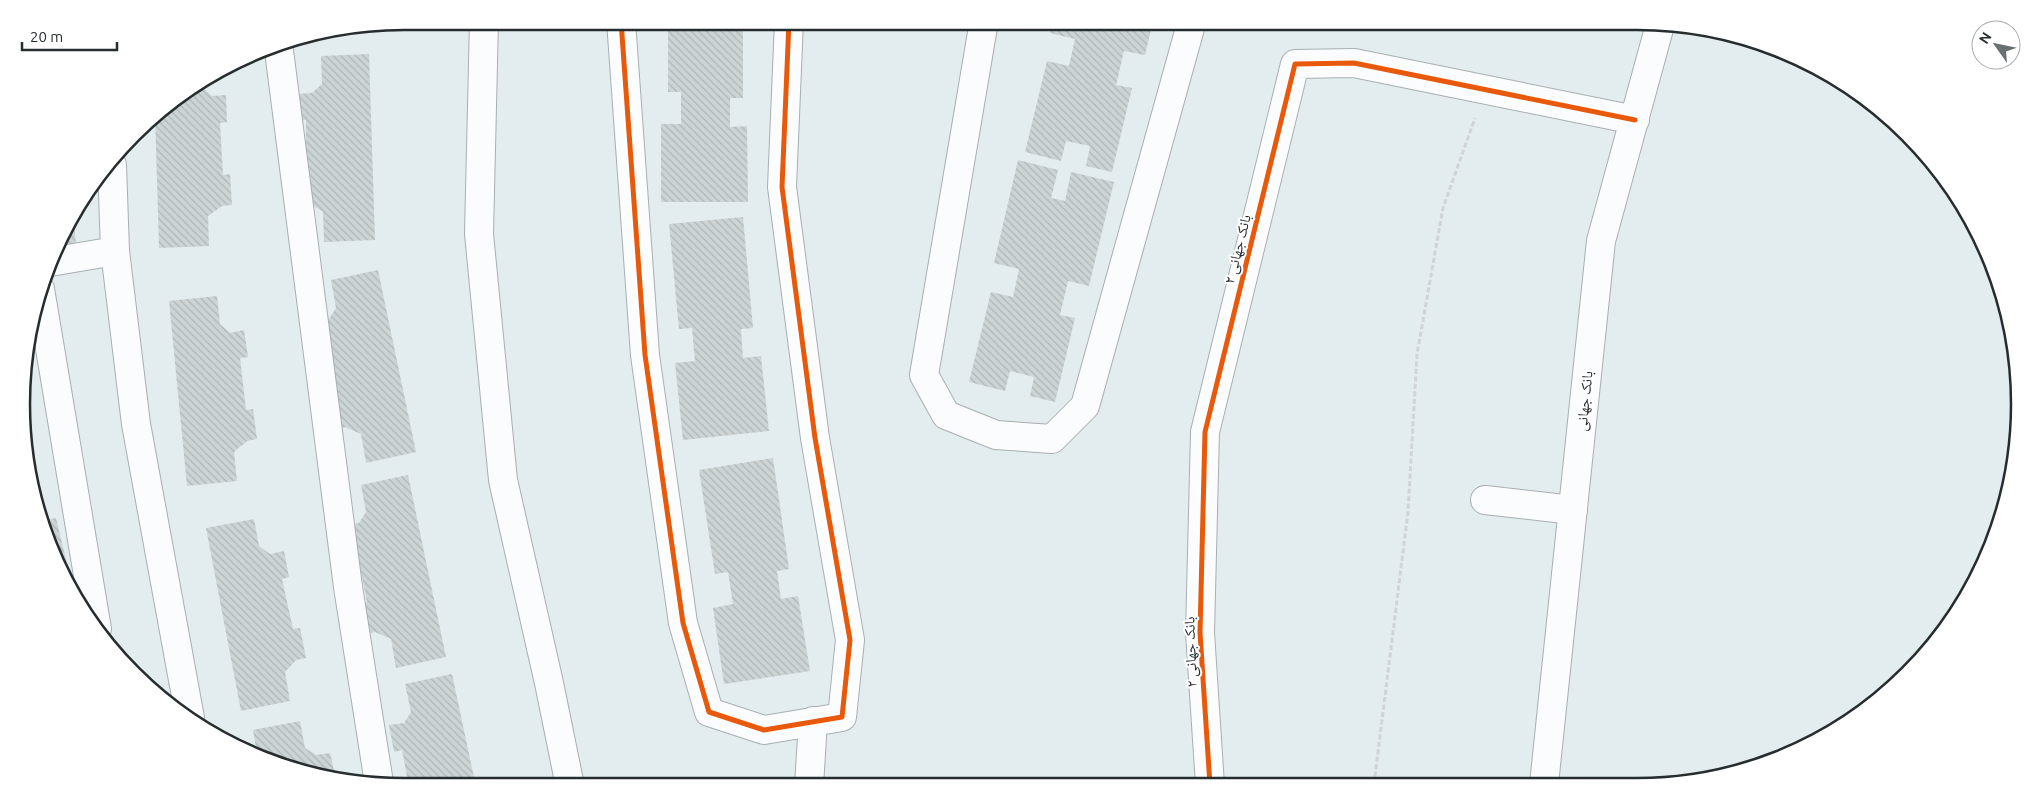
<svg xmlns="http://www.w3.org/2000/svg" width="2041" height="808" font-family="Ubuntu,'Noto Naskh Arabic',sans-serif">
	<style>
		.building { fill: url(#building-back-hatch) }
		.lines { fill: none; stroke-linecap: round; stroke-linejoin: round }
		.minor-casing { stroke: #a8afb1; stroke-width: 30 }
		.tertiary-casing { stroke: #a8afb1; stroke-width: 30 }
		.path { stroke: #d1d4d5; stroke-width: 3; stroke-dasharray: 5 2.5; stroke-linecap: butt }
		.minor { stroke: #fbfcfd; stroke-width: 28 }
		.tertiary { stroke: #fbfcfd; stroke-width: 28 }
		.cycleway-casing { stroke: #fff; stroke-width: 8 }
		.cycleway { stroke: #e8590c; stroke-width: 5 }
		.labels { text-anchor: middle; dominant-baseline: central; stroke-width: 4; stroke-linejoin: round; paint-order: stroke }
		.street-label { font-size: 15px; fill: #272d2f; stroke: #fff }
		.rim { fill: none; stroke: #272d2f; stroke-width: 2.5 }
	</style>
	<defs>
		<pattern id="building-back-hatch" width="6" height="6" patternUnits="userSpaceOnUse" patternTransform="scale(1.25)"><rect width="6" height="6" fill="#ccd4d5"/><path d="M-1 5l2 2M0 0l6 6M5-1l2 2" fill="none" stroke="#afb6b7"/></pattern>
	</defs>
	<rect width="100%" height="100%" fill="#e3ecef"/>
	<!-- building -->
	<path class="building" d="M668,21H743V98H730V127L747,126L748,202H661V124H681V92H668Z
		M1053,21H1153L1145,55L1124,51L1116,85L1132,88L1112,172L1086,166L1090,146L1066,141L1061,161L1025,152L1047,61L1069,66L1075,39L1050,33Z
		M369,54L375,240L324,242L323,212L310,203L306,172V120H299L298,94L312,93L322,84L321,56Z
		M202,80V87L212,96L226,95L227,122L220,123L223,175L230,174L232,205L222,206L208,216L209,246L159,248L155,114Z
		M1018,160L1058,170L1051,198L1065,201L1071,172L1114,182L1089,286L1068,281L1060,315L1075,318L1055,402L1030,396L1034,377L1010,371L1005,391L969,382L991,292L1013,297L1019,269L994,263Z
		M73,212L76,246L57,248Z
		M743,217L753,328L741,329L743,358L761,356L769,431L683,440L675,363L695,361L692,328L679,329L669,224Z
		M378,270L416,452L366,463L361,434L345,427L335,430L315,322L329,319L336,308L331,280Z
		M217,296L220,324L230,333L244,330L248,357L240,358L246,410L253,409L257,439L247,441L234,452L237,481L187,486L169,301Z
		M773,458L789,569L777,571L781,599L798,596L810,671L724,684L713,608L733,604L728,572L715,574L699,470Z
		M408,475L446,657L396,668L391,639L375,632L365,634L359,603L367,602L357,551L350,552L345,526L359,523L366,512L361,485Z
		M56,518L69,572L63,573L50,550L41,521Z
		M254,519L259,546L270,554L284,551L289,577L282,579L293,629L300,628L306,658L296,660L285,672L290,701L241,711L206,528Z
		M452,674L476,787H409L402,750L394,752L389,725L404,723L411,712L405,684Z
		M300,721L305,748L316,755L330,753L335,775L281,767L257,754L253,730Z"/>
	<g class="lines">
		<!-- minor casing -->
		<g class="minor-casing">
			<path id="minor" d="M621,21L645,355L683,623L709,712L764,730L842,717L850,640L815,438L782,187L789,21
				M984,21L924,375L946,415L996,435L1052,439L1085,406L1192,21
				M278,43L348,587L379,783
				M112,165L115,251L136,424L190,718
				M50,262L115,251
				M40,289L97,629
				M1485,500L1573,510
				M1210,785L1200,633L1205,432L1295,64L1354,63L1635,120
				M809,786L813,721"/>
		</g>
		<!-- tertiary casing -->
		<g class="tertiary-casing">
			<path id="tertiary" d="M484,21L479,234L503,480L549,683L570,786
				M1544,784L1601,241L1660,25"/>
		</g>
		<!-- path -->
		<path class="path" d="M1374,784L1408,512L1417,354L1443,208L1475,118"/>
		<!-- minor -->
		<use href="#minor" class="minor"/>
		<!-- tertiary -->
		<use href="#tertiary" class="tertiary"/>
		<!-- cycleway casing -->
		<g class="cycleway-casing">
			<path id="cycleway" d="M621,21L645,355L683,623L709,712L764,730L842,717L850,640L815,438L782,187L789,21
				M1210,785L1200,633L1205,432L1295,64L1354,63L1635,120"/>
		</g>
		<!-- cycleway -->
		<use href="#cycleway" class="cycleway"/>
	</g>
	<g class="labels">
		<!-- street labels -->
		<g class="street-label">
			<text transform="translate(1237 249) rotate(-76)">بانک جهانی ۲</text>
			<text transform="translate(1584 401) rotate(-84)">بانک جهانی</text>
			<text transform="translate(1190 652) rotate(-92)">بانک جهانی ۲</text>
		</g>
	</g>
	<!-- crop -->
	<path d="M0 0H2041V808H0ZM404 30H1637A374 374 0 0 1 2011 404V404A374 374 0 0 1 1637 778H404A374 374 0 0 1 30 404V404A374 374 0 0 1 404 30Z" fill="#fff" fill-rule="evenodd"/>
	<path class="rim" d="M404 30H1637A374 374 0 0 1 2011 404V404A374 374 0 0 1 1637 778H404A374 374 0 0 1 30 404V404A374 374 0 0 1 404 30Z"/>
	<!-- north arrow -->
	<g transform="translate(1996 45) rotate(303)"><circle r="24" fill="#ffffff" stroke="#a9abac"/>
	<path d="M0-4L9 19L0 12L-9 19Z" fill="#697072"/>
	<text y="-8" font-size="14" font-weight="bold" text-anchor="middle" fill="#272d2f">N</text>
	</g>
	<!-- scale -->
	<path d="M22 42v8h95v-8" fill="none" stroke="#272d2f" stroke-width="2.5"/>
	<text x="30" y="42" font-size="15" fill="#272d2f" stroke="#ffffff" stroke-width="4" paint-order="stroke">20 m</text>
</svg>
